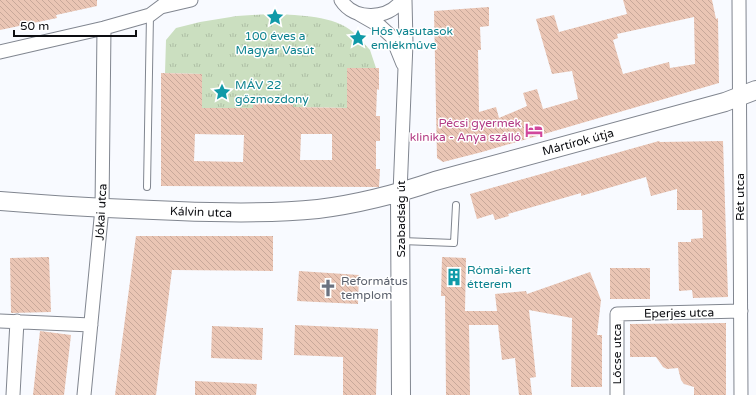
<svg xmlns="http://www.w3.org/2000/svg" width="756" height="395" font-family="'Varela Round',sans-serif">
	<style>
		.park { fill: url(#park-tufts) }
		.building { fill: url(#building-back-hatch); fill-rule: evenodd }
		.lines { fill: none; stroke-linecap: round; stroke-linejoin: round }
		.lane-casing { stroke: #818690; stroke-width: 8 }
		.street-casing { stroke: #818690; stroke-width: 15 }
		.secondary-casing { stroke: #818690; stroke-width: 20 }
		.lane { stroke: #fff; stroke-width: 6 }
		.street { stroke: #fff; stroke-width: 13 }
		.secondary { stroke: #fff; stroke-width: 18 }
		.labels { text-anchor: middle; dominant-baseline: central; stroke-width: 3; stroke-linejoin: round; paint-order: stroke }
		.culture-label { font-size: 12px; fill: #0d838f; stroke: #fff; text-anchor: start }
		.hotel-label { font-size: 12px; fill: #b23c85; stroke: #fff; text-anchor: end }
		.street-label { font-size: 12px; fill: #0c0d11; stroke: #fff }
		.worship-label { font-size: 12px; fill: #5b616d; stroke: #fff; text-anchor: start }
	</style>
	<defs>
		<pattern id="park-tufts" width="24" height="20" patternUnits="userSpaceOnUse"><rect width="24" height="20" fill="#cbdfc0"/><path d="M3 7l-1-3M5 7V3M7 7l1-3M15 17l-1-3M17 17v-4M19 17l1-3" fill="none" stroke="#adbea4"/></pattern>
		<pattern id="building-back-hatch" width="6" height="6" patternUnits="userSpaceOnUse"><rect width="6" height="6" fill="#eac5b4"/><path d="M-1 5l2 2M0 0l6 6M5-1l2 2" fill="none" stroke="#c8a89a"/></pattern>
	</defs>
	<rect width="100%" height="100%" fill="#f8faff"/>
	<!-- park -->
	<path class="park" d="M269,14V20H280V14C304,16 340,16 357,36L355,38L358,41L360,39L370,50L376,68H347L349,108L293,107V103H253V108H198V93H202V74L165,73L166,40L176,28L200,22L237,16Z"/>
	<!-- building -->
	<path class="building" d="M0,0H97V6L56,15L57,18L0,30Z
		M623,0H712L716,19L718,18L719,83L482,152L443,162L437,158L434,11L489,7V26L480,27L481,50H478L479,112L496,107L499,118L527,106L523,93L537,89L543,109L578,99L572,71L552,74L536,19L554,15L559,32L627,14ZM694,17L695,64L670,68L669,62L623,74L613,40L618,38L617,34Z
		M347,68H379V90L377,89L376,116H380V141H376V169H380L379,187L161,186V73L202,74V108H253V103H293V107L347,108ZM195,134L244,135L243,162L194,161ZM301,134H332V160H300Z
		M659,141L660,142L723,141L728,297L693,298L692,290L679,291L678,242H691V239L703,238L702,210H677V189L651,196L646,177L581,196V193L508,214L509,216L495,220L493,214L477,219L470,194Z
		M136,236H273V271L172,270L156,395H115Z
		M49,257L51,312L11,313L10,258Z
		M442,257L466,258L465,311H497L495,294L526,291L527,294L590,272L601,300L597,335H602V387H571L572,318L529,310L536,377L530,378L532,395H519L515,358L502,360L498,325H469L470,395H446L445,296H441Z
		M610,268H650V299H610Z
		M299,271L359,275L358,304L297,301Z
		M726,323V395H694V387L684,384L681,380L678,368L667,369L663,367L656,357H630V324Z
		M295,325L378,329L376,395H343V357L294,355Z
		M212,326L263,328L262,360L211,358Z
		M40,331L71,335L64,395H33Z
		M195,381L257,384L256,395H195Z"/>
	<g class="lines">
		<!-- lane casing -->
		<g class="lane-casing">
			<path id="lane" d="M147,187L150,15
				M402,241L454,243L456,205"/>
		</g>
		<!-- street casing -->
		<g class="street-casing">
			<path id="street" d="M341,0C354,21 388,20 402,0
				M739,0L741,395
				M161,7L191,0
				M359,14L380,26L392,37L403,64
				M0,52L104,28L150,15L170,0
				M400,193L406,43L405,0
				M0,321L91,325
				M13,395L17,321
				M84,395L102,208L104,28
				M617,395V314L741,311"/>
		</g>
		<!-- secondary casing -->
		<g class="secondary-casing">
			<path id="secondary" d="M400,193L401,395
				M0,201C59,206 119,209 178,211C225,213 271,214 318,209C358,204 397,194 435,181L725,102L756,90"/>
		</g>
		<!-- lane -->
		<use href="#lane" class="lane"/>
		<!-- street -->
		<use href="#street" class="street"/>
		<!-- secondary -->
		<use href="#secondary" class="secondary"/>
	</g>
	<!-- icons -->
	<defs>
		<g id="sight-bare" transform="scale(1.38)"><path d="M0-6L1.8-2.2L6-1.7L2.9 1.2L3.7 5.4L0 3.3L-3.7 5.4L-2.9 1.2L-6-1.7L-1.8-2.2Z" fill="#0f9aa8" stroke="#fff" stroke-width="2.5" paint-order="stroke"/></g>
		<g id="hotel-bare" transform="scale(1.38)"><path d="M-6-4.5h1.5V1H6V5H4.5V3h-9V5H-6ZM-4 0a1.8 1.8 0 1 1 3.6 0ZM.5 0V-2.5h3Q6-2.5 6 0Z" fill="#d1479c" stroke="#fff" stroke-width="2.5" paint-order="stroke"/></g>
		<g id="building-bare" transform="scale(1.38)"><path d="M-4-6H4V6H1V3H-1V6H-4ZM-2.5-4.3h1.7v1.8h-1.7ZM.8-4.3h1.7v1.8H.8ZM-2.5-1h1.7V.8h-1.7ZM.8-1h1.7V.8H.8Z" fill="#0f9aa8" stroke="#fff" stroke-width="2.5" paint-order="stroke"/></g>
		<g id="church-bare" transform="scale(1.38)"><path d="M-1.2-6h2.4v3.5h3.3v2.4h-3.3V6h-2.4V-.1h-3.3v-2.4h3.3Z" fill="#6b7280" stroke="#fff" stroke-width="2.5" paint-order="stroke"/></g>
	</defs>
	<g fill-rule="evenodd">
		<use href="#sight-bare" x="275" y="17"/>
		<use href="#sight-bare" x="358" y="38"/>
		<use href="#sight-bare" x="222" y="92"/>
		<use href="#hotel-bare" x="534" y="130"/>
		<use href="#building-bare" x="454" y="277"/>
		<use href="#church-bare" x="328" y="288"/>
	</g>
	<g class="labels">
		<!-- culture labels -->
		<g class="culture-label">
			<text x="371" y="31">Hős vasutasok<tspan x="371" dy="14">emlékműve</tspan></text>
			<text x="275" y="36" text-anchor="middle">100 éves a<tspan x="275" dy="14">Magyar Vasút</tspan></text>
			<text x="235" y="85">MÁV 22<tspan x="235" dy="14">gőzmozdony</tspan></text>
			<text x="467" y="270">Római-kert<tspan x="467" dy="14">étterem</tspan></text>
		</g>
		<!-- hotel labels -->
		<g class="hotel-label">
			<text x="521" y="123">Pécsi gyermek<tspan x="521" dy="14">klinika - Anya szálló</tspan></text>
		</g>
		<!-- street labels -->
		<g class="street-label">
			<text transform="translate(578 142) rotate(-15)">Mártírok útja</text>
			<text transform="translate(740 197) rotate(-90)">Rét utca</text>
			<text transform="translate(101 212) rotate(-87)">Jókai utca</text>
			<text transform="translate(201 212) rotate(2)">Kálvin utca</text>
			<text transform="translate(401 219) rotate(-90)">Szabadság út</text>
			<text transform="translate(679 313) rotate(-1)">Eperjes utca</text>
			<text transform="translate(617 354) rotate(-90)">Lőcse utca</text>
		</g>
		<!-- worship labels -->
		<g class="worship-label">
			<text x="341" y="281">Református<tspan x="341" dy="14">templom</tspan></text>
		</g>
	</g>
	<!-- scale -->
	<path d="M14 30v6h122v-6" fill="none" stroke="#0c0d11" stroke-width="2"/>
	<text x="20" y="30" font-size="12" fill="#0c0d11" stroke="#ffffff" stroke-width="3" paint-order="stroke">50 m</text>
</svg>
